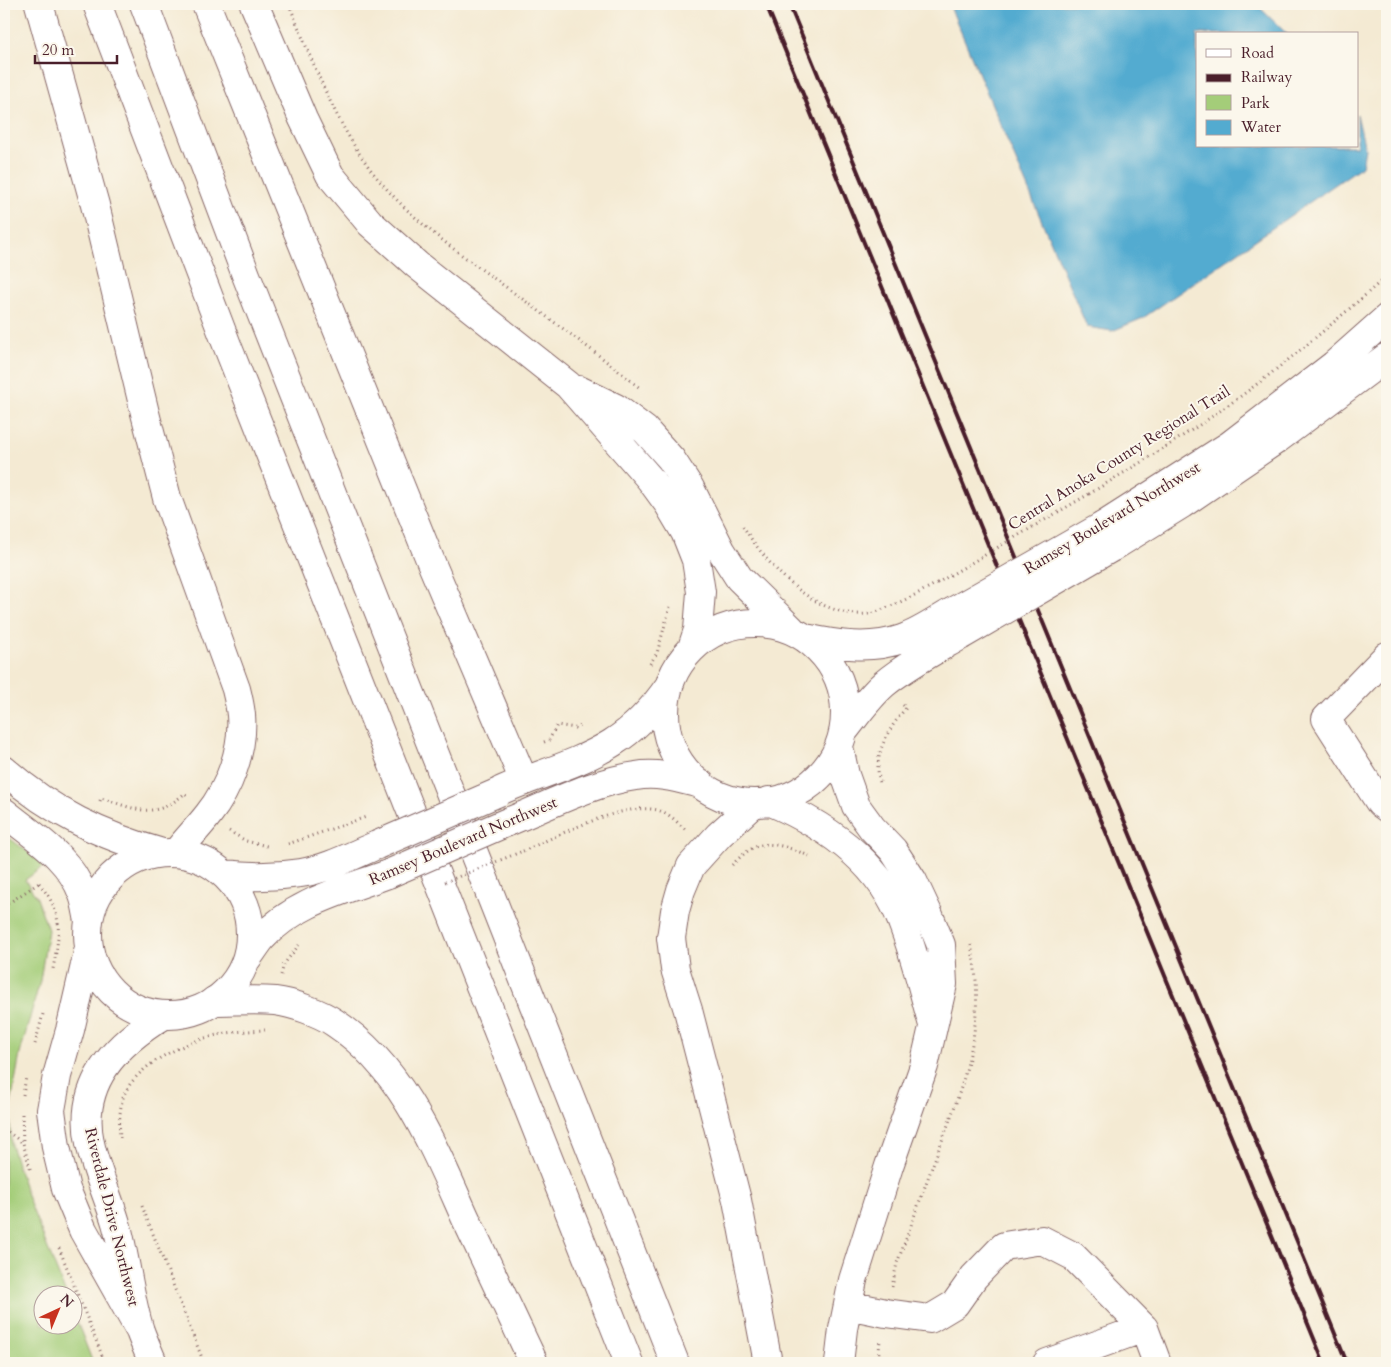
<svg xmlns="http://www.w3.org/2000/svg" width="1391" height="1367" font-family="Cardo,serif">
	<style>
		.green { fill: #a4cd79; stroke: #777652 }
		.water { fill: #53abd0; stroke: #4e657e }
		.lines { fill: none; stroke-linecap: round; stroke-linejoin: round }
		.minor-casing { stroke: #866666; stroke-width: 30 }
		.highway-casing { stroke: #866666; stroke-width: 30 }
		.path { stroke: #866666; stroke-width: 3; stroke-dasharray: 1 4; stroke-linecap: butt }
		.minor { stroke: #fff; stroke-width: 28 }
		.highway { stroke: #fff; stroke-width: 28 }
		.rail { stroke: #4a1f2b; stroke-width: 4 }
		.minor-bridge-casing { stroke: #866666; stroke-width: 30; stroke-linecap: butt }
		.path-bridge { stroke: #866666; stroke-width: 3; stroke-dasharray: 1 4; stroke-linecap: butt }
		.minor-bridge { stroke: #fff; stroke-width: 28 }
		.labels { text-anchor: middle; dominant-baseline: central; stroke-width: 4; stroke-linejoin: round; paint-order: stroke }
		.street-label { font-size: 16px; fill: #4a1f2b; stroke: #fbf7ec }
	</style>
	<rect width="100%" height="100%" fill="#fbf7ec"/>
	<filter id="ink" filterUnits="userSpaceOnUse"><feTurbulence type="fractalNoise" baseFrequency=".02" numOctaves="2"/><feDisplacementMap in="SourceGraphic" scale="10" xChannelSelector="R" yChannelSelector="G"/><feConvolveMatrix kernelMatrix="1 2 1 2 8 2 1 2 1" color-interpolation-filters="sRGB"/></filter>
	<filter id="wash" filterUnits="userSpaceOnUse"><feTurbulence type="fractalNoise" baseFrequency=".0096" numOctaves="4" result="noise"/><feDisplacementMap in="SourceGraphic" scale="20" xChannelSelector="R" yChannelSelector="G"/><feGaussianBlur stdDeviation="1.12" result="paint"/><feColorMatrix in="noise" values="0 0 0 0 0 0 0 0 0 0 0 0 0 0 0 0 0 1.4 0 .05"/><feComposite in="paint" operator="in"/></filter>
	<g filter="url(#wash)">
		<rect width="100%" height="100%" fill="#f4ead3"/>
		<!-- green -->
		<path class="green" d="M4,834L45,865L25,880L37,898L48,930L40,981L20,1054L10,1109L11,1145L29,1201L66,1294H42V1324H72L73,1311L93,1363H4Z"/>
		<!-- water -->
		<path class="water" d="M949,4H1256L1287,34H1197V146H1357V114L1365,149L1362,166L1143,318L1112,331L1087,327Z"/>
	</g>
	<g filter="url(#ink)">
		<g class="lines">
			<!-- minor casing -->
			<g class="minor-casing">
				<path id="minor" d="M254,4L303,119L330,175L370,223L417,265L568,385L650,479L669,505L685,532L696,560L701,592L698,630L692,648
					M579,390L616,408L645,430L671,459L690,488L721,550L739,578L791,629
					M1103,526L1230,445L1334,365L1387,318
					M1111,548L1182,504L1276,440L1387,357
					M665 713a90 90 0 1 1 180 0a90 90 0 1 1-180 0Z
					M805,638C837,645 870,650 902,639C919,633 935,622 950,613
					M1387,656L1326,719L1380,803L1387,808
					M843,732C856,716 868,698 884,684C907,665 934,651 960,636
					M839,747L845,775L856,806L872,828L893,850L913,881L928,913L941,945L943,984L924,1066L889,1166L853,1280L843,1329L839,1363
					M4,770C53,813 100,835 162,853
					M502,790C539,774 579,764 612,743C636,728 654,708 669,686
					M769,801C826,825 880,862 902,922C915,955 923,991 933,1025
					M4,812C33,836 69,856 83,895C86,903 87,912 89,921
					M510,821C550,805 593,782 636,776C658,772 680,779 701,784
					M88 934a81 81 0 1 1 162 0a81 81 0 1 1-162 0Z
					M224,874C249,877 275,877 301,873C327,869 353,855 377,845
					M89,948L70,1030L57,1076L51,1110L56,1147L66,1189L83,1230L140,1331
					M246,960C252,952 257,944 262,938C294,902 346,890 388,874
					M848,1305L886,1313L930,1319L955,1304L974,1277L1004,1246L1042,1240L1073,1256L1144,1328L1157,1363
					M153,1363C149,1353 144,1342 140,1331C129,1296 126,1258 116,1223C108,1196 96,1171 90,1143C77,1083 117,1043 164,1015
					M1047,1363L1144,1328"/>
			</g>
			<!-- highway casing -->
			<g class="highway-casing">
				<path id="highway" d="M39,4L95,205L145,413L167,498L236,689C238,697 240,706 241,715C244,749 229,789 208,815C198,828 186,840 176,853
					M97,4L227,345L629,1363
					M144,4L246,275L675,1363
					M206,4L433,567L524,781
					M754,803L719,835L691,866L681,890L675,911L671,938L675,969L688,1010L737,1200L768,1363
					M214,1001C234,1001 255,999 275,1001C292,1003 321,1013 335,1023C403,1068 434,1148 466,1219C489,1267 511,1315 534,1363"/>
			</g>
			<!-- path -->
			<path class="path" d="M289,4C311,58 335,123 371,170C406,216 453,249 499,282C547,317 595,351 641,389
				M1089,494C1138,464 1187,435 1234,401C1287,363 1337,320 1387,276
				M743,526C768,567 815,618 868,614C873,614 878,611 883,609C902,602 919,593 937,583
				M650,664L657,653L670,607
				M544,742L549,740L557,725L575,728L581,726
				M880,782C872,755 889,728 906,708L903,705
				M100,801L101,798C136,809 154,821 185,793L188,796
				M229,831L246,841L267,846
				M288,844L366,817
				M523,851C556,837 630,797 663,812C672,816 680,825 687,831
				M732,865C738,859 745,852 753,848C770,839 793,849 809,856
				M39,883C64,915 60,930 53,969
				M4,906L39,883
				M281,975L284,964L299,945
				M35,1044L43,1014
				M23,1095L26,1077
				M22,1114L23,1143L31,1172
				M4,1129L23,1143
				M120,1138C119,1123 119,1102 127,1089C143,1061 192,1039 222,1034C236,1031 251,1031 265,1030
				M142,1206L204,1363
				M59,1248L105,1363
				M892,1287L897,1263C910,1229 922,1194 935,1159C963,1086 988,1025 971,945
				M878,1363L880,1340"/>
			<!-- minor -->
			<use href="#minor" class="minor"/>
			<!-- highway -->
			<use href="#highway" class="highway"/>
			<!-- rail -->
			<path class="rail" d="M766,4L1324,1363
				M789,4L1347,1363"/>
			<!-- minor-bridge casing -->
			<g class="minor-bridge-casing">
				<path id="minor-bridge" d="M950,613L1103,526
					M960,636L1111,548
					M377,845L499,792
					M388,874L510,821"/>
			</g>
			<!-- path-bridge -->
			<path class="path-bridge" d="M937,583L1089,494
				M445,882L523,851"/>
			<!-- minor-bridge -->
			<use href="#minor-bridge" class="minor-bridge"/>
		</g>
	</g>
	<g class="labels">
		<!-- street labels -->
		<g class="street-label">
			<text transform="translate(1119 458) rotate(-32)">Central Anoka County Regional Trail</text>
			<text transform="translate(1112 518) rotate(-31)">Ramsey Boulevard Northwest</text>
			<text transform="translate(463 841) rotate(-23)">Ramsey Boulevard Northwest</text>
			<text transform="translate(112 1217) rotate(76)">Riverdale Drive Northwest</text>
		</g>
	</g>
	<!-- margin -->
	<rect width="1391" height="1367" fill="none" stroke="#fbf7ec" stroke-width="20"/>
	<!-- legend -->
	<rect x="1196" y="32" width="162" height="115" fill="#fbf7ec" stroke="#b4a19f"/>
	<rect x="1206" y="49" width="25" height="8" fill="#ffffff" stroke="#b4a19f"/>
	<text x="1241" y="58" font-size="15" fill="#4a1f2b">Road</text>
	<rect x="1206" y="74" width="25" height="8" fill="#4a1f2b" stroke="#b4a19f"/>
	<text x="1241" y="82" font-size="15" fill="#4a1f2b">Railway</text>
	<rect x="1206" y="95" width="25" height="15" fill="#a4cd79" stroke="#b4a19f"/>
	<text x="1241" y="108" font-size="15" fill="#4a1f2b">Park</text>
	<rect x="1206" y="120" width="25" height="15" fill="#53abd0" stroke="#b4a19f"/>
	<text x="1241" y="132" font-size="15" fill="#4a1f2b">Water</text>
	<!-- north arrow -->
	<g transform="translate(58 1310) rotate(44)"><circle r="24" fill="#fbf7ec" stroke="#b4a19f"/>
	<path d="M0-4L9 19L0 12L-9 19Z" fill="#c8321e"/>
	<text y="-8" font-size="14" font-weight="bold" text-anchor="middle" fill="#4a1f2b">N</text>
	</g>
	<!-- scale -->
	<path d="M35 55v8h82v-8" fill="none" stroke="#4a1f2b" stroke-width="2.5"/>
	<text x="42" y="55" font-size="15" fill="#4a1f2b" stroke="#fbf7ec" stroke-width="4" paint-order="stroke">20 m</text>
</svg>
